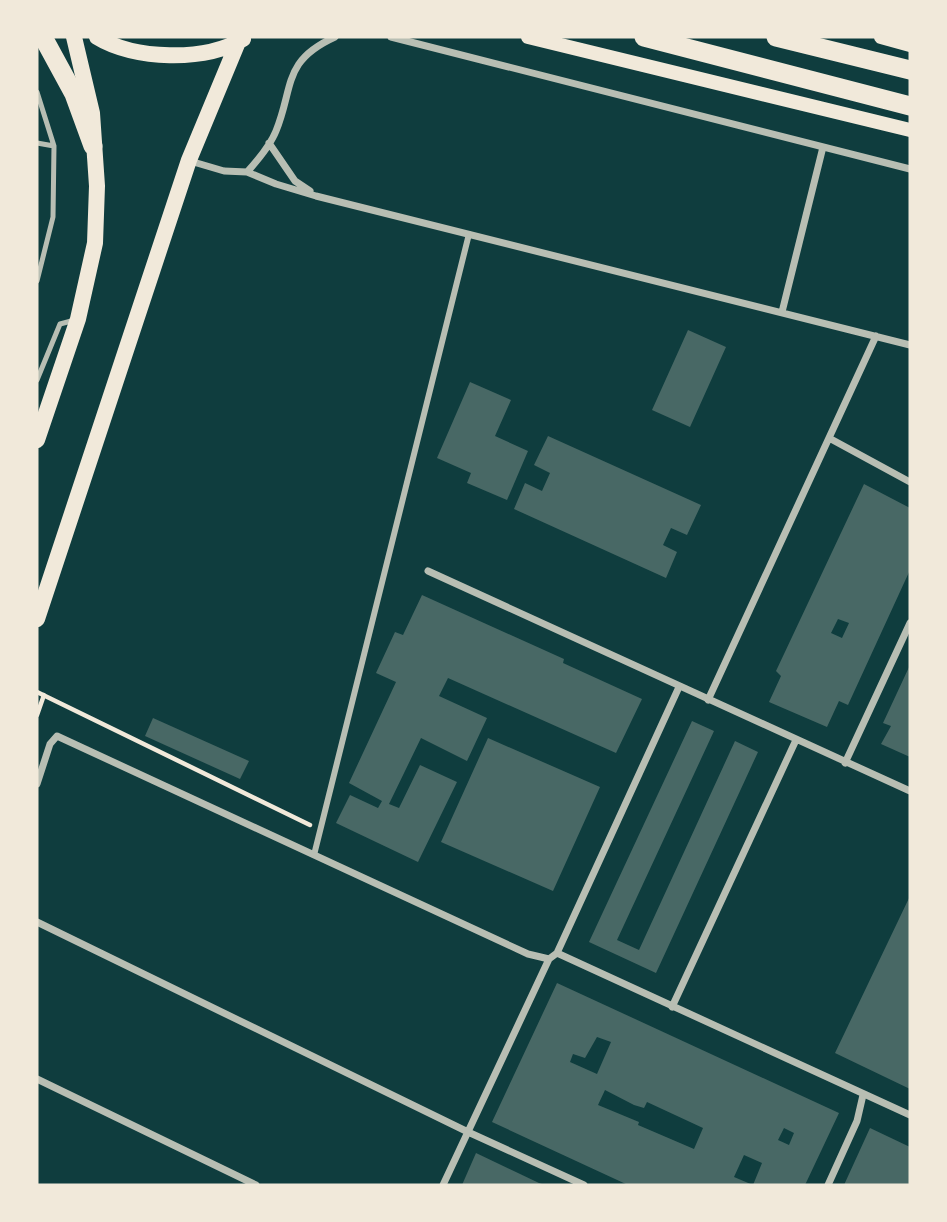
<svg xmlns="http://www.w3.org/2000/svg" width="947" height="1222" font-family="'Titillium Web',sans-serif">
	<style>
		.building { fill: #486865; fill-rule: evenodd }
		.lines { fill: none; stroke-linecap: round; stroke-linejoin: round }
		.path { stroke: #f1e9da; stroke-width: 4.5 }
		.service { stroke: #b8beb3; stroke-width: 5 }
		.pedestrian { stroke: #b8beb3; stroke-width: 6 }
		.minor { stroke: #b8beb3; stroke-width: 7 }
		.secondary { stroke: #f1e9da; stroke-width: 14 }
		.primary { stroke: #f1e9da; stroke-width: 16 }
		.motorway { stroke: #f1e9da; stroke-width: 19 }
	</style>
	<rect width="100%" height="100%" fill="#0f3d3e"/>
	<!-- building -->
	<path class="building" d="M688,330L726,347L690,427L652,410Z
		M470,382L511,400L495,436L528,451L507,500L467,483L471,473L437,458Z
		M548,436L701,505L687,535L671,528L663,545L677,552L666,578L514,509L525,483L542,491L550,473L534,465Z
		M864,484L910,508V570L848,705L839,701L827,727L769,702L781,676L776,671ZM838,619L849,623L842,638L831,633Z
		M422,595L564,659L563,663L642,699L616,753L448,678L439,696L487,718L467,761L421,738L389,804L399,808L420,765L457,782L418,862L336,823L350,795L378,808L382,801L349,783L396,682L376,673L395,632L403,635Z
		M910,665V757L881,744L891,726L883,723Z
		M153,718L249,761L240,779L145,736Z
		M692,721L714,731L617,940L639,950L735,741L758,752L656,973L589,942Z
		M488,738L600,787L553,891L441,842Z
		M910,896V1089L835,1053Z
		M557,983L839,1113L805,1185H628L492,1122ZM597,1037L611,1042L597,1074L570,1062L573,1054L585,1058ZM605,1090L634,1105L644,1108L647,1102L703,1128L694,1149L638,1125L639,1122L598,1105ZM784,1128L794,1133L789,1145L778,1140ZM744,1155L762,1163L753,1185L734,1177Z
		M870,1128L910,1147V1185H844Z
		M476,1153L539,1183L545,1185H462Z"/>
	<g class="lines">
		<!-- path -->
		<path class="path" d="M37,692L310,825
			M37,715L44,695"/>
		<!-- service -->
		<path class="service" d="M37,92L54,146L53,217L37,281
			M37,143L54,146
			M37,380L60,324L75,320"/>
		<!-- pedestrian -->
		<path class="pedestrian" d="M314,855L469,234"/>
		<!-- minor -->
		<path class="minor" d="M391,37L910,169
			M269,143L295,181L310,191
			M190,161L224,171L247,172L276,184L316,196L910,345
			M247,172C258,160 270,146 276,131C294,87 282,61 335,37
			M782,312L823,147
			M829,438L910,482
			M428,571L910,791
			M708,700L876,336
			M845,763L910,623
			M37,784L50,744L57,736L528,954L549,959
			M37,922L468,1132L584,1185
			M557,953L910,1115
			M672,1007L796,740
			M37,1079L256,1185
			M443,1185L549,959L557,953L679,687
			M828,1185L857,1121L863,1095"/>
		<!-- secondary -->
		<path class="secondary" d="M528,37L910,130
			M881,37L910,45"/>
		<!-- primary -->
		<path class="primary" d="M97,37C134,60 205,62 243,39
			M37,440L78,319L95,243L97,186L92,113L74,37
			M37,619L189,160L238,42"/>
		<!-- motorway -->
		<path class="motorway" d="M43,37L74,94L93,146
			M644,37L910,106
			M776,37L910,70"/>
	</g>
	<!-- border -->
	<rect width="947" height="1222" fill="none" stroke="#f1e9da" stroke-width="77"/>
</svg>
